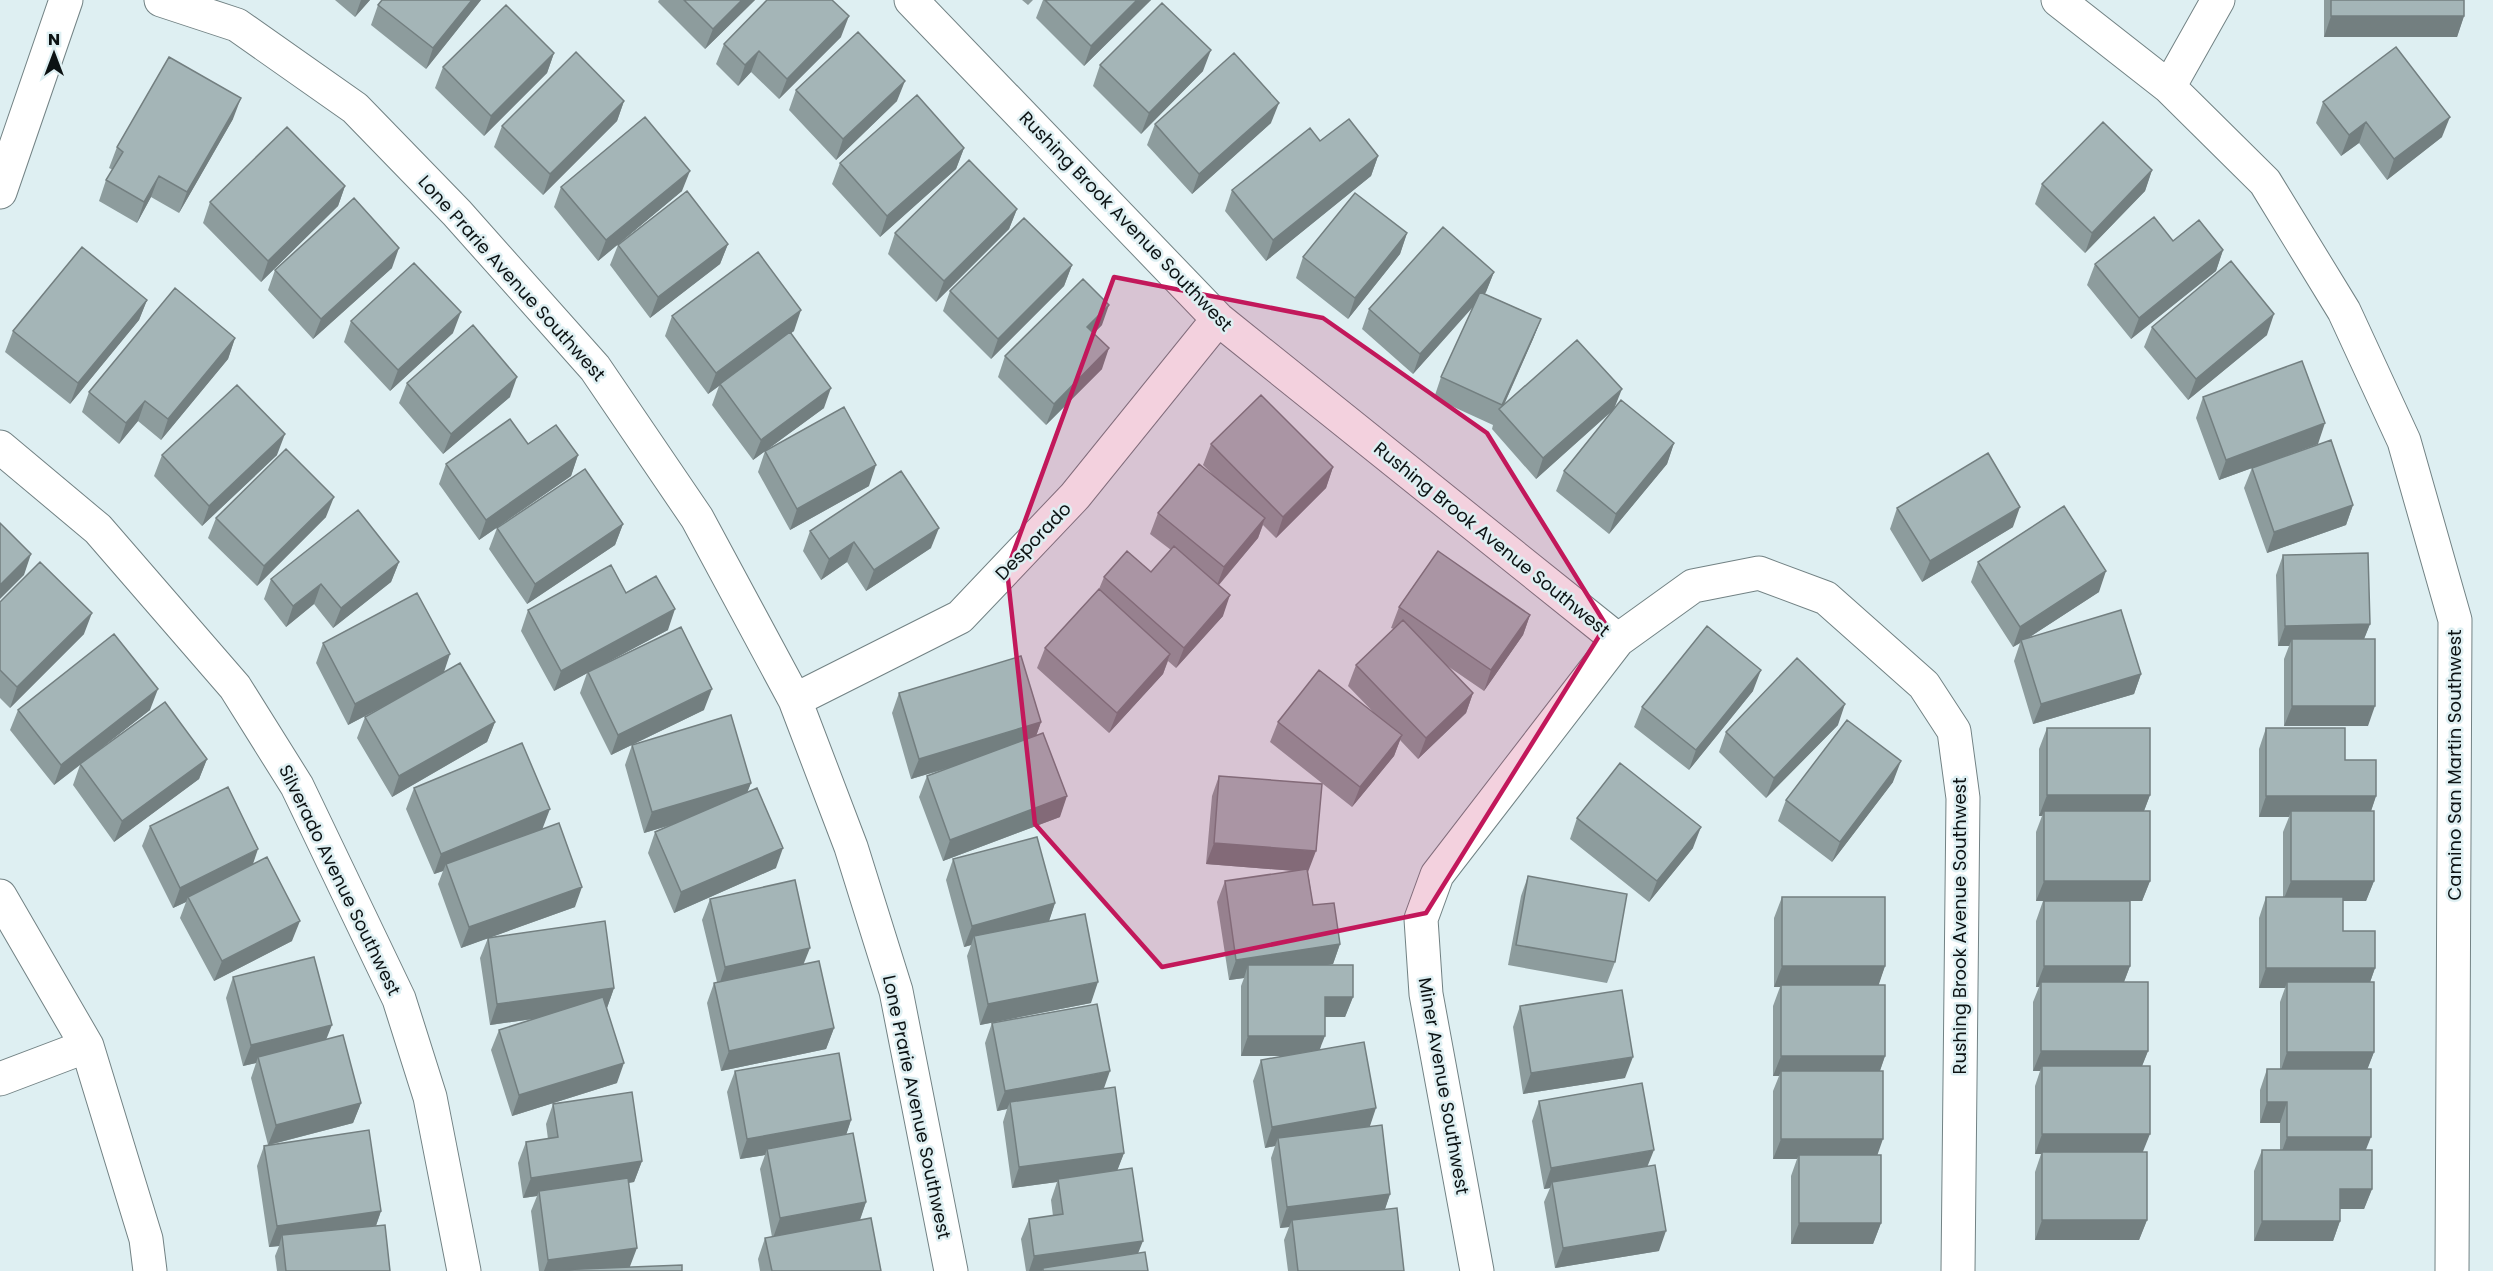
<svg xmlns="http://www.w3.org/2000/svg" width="2493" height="1271" font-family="Poppins,sans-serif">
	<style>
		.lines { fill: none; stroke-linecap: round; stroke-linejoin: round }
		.minor-casing { stroke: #728284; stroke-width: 35 }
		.minor { stroke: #fff; stroke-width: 33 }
		.wall { fill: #8d9c9d }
		.shaded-wall { fill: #737f80 }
		.building { fill: #a4b5b7; stroke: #737f80; stroke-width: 1.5 }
		.marked { fill: #c2185b; fill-opacity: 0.2; stroke: #c2185b; stroke-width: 4.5; stroke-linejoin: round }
		.labels { text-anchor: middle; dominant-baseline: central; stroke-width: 5; stroke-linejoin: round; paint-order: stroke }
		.street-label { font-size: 18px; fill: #0c1213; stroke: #deeff2 }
	</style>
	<rect width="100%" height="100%" fill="#deeff2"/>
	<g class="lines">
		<!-- minor casing -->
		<g class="minor-casing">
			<path id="minor" d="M161,0L237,25L355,108L457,213L595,368L697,518L795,700L851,847L896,991L951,1271
				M911,0L1218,319L1618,640L1693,586L1759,573L1826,598L1924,685L1954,731L1963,798L1958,1271
				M2058,0L2169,87L2265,182L2344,311L2404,441L2455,620L2452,1271
				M2169,87L2218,0
				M0,192L66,0
				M0,447L98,529L235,687L297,786L399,999L430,1097L464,1271
				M795,700L960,617L1075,496L1218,319
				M0,896L87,1046L146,1239L150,1271
				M0,1079L87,1046
				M1477,1271L1426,994L1421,919L1437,875L1618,640"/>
		</g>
		<!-- minor -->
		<use href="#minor" class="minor"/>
	</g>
	<!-- wall -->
	<path class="wall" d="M335,0H370L355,17Z
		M481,0L426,69L371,25L378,5Z
		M659,0H755L705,49L658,2Z
		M1022,0H1033L1028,5Z
		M1043,0H1151L1084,66L1036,18Z
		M2324,0H2464V16L2457,37H2324Z
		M841,37L779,99L751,72L738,86L716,64L724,44Z
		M554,53L547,73L484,136L435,88L443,67Z
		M1100,65L1203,71L1141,134L1093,86Z
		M796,90L897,101L836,160L789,110Z
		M624,101L617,121L543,195L494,147L502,126Z
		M2323,102L2442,137L2387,180L2359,143L2341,156L2316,123Z
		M233,119L179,213L151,197L137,223L99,201L106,180L113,170L109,168L117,147Z
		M1271,123L1192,194L1147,145L1155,124Z
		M1320,141L1378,156L1371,176L1266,261L1225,211L1232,190Z
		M964,148L956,169L880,237L832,184L840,163Z
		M2152,170L2145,191L2085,253L2035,204L2042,184Z
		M345,186L338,206L261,282L203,223L210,202Z
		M561,187L682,191L598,261L554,207Z
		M1017,209L1009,229L936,302L888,254L895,233Z
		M1407,233L1400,254L1348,319L1296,278L1303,257Z
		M2173,241L2223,250L2216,271L2131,339L2087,285L2095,264Z
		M728,244L720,264L650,318L610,265L618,245Z
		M1072,265L1064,286L991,359L943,311L950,291Z
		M392,268L313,339L268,290L275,270Z
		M1494,272L1485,294L1541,319L1533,339L1504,405L1615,408L1674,443L1667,464L1609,534L1556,491L1564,471L1611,412L1536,479L1492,429L1493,425L1434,398L1441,377L1473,307L1413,374L1362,329L1369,309Z
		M147,300L139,320L70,404L5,352L13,331Z
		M672,316L794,331L791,333L824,408L765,451L869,486L790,530L758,472L765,451L753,460L712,405L719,386L708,394L665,336Z
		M351,321L453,333L390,391L344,342Z
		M1102,325L1094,333L1102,369L1046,425L998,377L1005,356Z
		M2152,327L2267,335L2188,400L2144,347Z
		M235,338L228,359L161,440L138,421L119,444L82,412L89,392Z
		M407,383L510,397L443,454L399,403Z
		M2203,397L2318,444L2261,465L2353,505L2346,525L2267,553L2244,488L2252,468L2219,480L2196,418Z
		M528,444L578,455L571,476L479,540L439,484L446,464Z
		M1211,444L1333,467L1326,488L1276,538L1263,525L1258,538L1219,585L1223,616L1176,668L1168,661L1163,674L1109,733L1037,668L1045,648L1099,589L1104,577L1151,572L1171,550L1150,534L1158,513L1217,479L1203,465Z
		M162,455H277L202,526L154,476Z
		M1897,508L2013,527L1922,582L1890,529Z
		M326,517L257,586L208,538L216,518Z
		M623,524L615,545L527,604L489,549L497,528Z
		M810,531L931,548L866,591L847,562L821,580L803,551Z
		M2283,555L2370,624L2364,639L2368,726H2284V659L2289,646H2278L2276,575Z
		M399,562L391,582L333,628L314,604L286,627L264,599L271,579Z
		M1978,562L2099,592L2028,638L2141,674L2134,694L2033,724L2014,661L2020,643L2013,647L1971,582Z
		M626,593L668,630L600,666L704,710L611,755L580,693L587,673L554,691L521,631L528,610Z
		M0,602L84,634L10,708L0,698Z
		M1399,607L1530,615L1523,635L1484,691L1446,665L1473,693L1466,713L1418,759L1400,740L1394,756L1352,807L1270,742L1278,722L1378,717L1348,686L1356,665L1394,629L1391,628Z
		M323,643L444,672L495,722L487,742L392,797L357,738L365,717L397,699L348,725L316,663Z
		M1753,691L1689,770L1634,727L1642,707Z
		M899,693L1041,722L1036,736L1060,817L943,861L919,797L927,776L956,766L911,779L892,713Z
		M18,710H150L96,752L207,759L199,779L114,842L73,785L80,765L54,785L10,730Z
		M1838,725L1766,798L1719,752L1726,732Z
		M2047,728L2150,795L2144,811L2150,881L2142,901H2130V966L2124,982L2148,1051L2142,1066L2143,1152L2147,1220L2139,1240H2035V1172L2041,1154H2035V1086L2040,1071H2033V1002L2039,987H2036V921L2043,901H2036V832L2042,816H2039V749Z
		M2266,728L2345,760L2376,796L2371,811L2374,881L2366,901H2343V931L2375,968L2370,982L2374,1052L2367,1069L2366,1150L2372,1189L2364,1209H2340V1221L2333,1241H2254V1171L2262,1150H2280V1123H2260V1090L2267,1069H2280V1002L2285,988H2259V918L2266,897H2283V832L2289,817H2259V749Z
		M632,745L751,783L747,792L776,868L674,913L648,853L655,832L675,824L644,833L625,765Z
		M1219,776L1308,872L1313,905L1340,944L1333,964L1328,965L1353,997L1345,1017H1325L1320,1050L1370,1126L1390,1194L1385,1209L1404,1271H1288L1284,1240L1289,1227L1280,1228L1271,1158L1275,1146L1265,1148L1253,1081L1261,1060L1284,1056H1241V986L1244,978L1229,980L1217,902L1225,881L1296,871L1206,864L1212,796Z
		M1893,782L1832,862L1778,821L1786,800Z
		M414,788L543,829L575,907L491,937L614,988L607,1008L617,1083L512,1116L491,1050L499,1030L534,1019L490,1025L480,958L488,938L461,948L438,884L443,871L434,874L406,809Z
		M1577,818L1693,848L1649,902L1570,839Z
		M150,826L253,864L292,941L214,981L180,918L186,902L173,908L142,846Z
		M953,859L1055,903L1049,921L1091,1003L980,1025L967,956L971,945L964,947L946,880Z
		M1528,876L1615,962L1607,983L1508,965L1521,896Z
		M1782,897L1885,966L1878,985L1885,1056L1880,1071L1877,1155L1881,1223L1873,1244H1791V1176L1797,1159H1773V1091L1779,1076H1773V1006L1780,987H1774V918Z
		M710,899L804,964L834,1028L826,1049L721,1071L707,1003L714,983L717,982L702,920Z
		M233,977L326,1040L361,1103L353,1123L273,1144L381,1211L376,1226L390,1271H277L275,1256L279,1246L269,1247L257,1166L264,1146L268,1145L251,1078L256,1063L243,1066L226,998Z
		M1520,1006L1625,1078L1523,1094L1513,1027Z
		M992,1023L1103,1089L1124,1153L1117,1170L1138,1253L1148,1271H1026L1021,1239L1029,1219L1053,1216L1051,1200L1057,1182L1012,1188L1003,1122L1007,1109L997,1111L985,1043Z
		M735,1071L851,1120L846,1135L866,1202L860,1220L881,1271H760L758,1259L765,1238L772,1237L760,1169L765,1155L740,1159L727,1092Z
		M1539,1101L1648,1166L1659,1251L1555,1268L1544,1202L1550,1188L1544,1189L1532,1121Z
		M553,1104L642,1161L634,1182L628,1183L630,1267L682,1271H539L531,1211L537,1196L523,1198L518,1163L526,1142L548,1139L546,1124Z"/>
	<!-- shaded-wall -->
	<path class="shaded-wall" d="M361,0H370L355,17Z
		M472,0H481L426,69L433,48Z
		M742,0H755L705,49L713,29Z
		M1137,0H1151L1084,66L1091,46Z
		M849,16L841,37L779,99L787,79Z
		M2331,16H2464L2457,37H2324Z
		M1211,50L1203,71L1141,134L1149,113Z
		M759,51L751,72L738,86L745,65Z
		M554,53L547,73L484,136L491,116Z
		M905,81L897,101L836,160L843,139Z
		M241,98L233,119L179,213L187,192Z
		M624,101L617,121L543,195L550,174Z
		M1279,103L1271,123L1192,194L1199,174Z
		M2450,117L2442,137L2387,180L2394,159Z
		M2366,122L2359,143L2341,156L2349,135Z
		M964,148L956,169L880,237L887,216Z
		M1378,156L1371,176L1266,261L1273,240Z
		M2152,170L2145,191L2085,253L2092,233Z
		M690,171L682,191L598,261L606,240Z
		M159,176L151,197L137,223L144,202Z
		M345,186L338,206L261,282L268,261Z
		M1017,209L1009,229L936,302L944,281Z
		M1407,233L1400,254L1348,319L1355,298Z
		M728,244L720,264L650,318L658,297Z
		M399,248L392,268L313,339L321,319Z
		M2223,250L2216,271L2131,339L2139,318Z
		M1072,265L1064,286L991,359L998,339Z
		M1494,272L1486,292L1413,374L1420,354Z
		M147,300L139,320L70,404L78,383Z
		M1109,305L1102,325L1080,347L1087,327Z
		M801,310L794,331L708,394L716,373Z
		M461,312L453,333L390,391L398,370Z
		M2274,314L2267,335L2188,400L2196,379Z
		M1541,319L1533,339L1501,411L1500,410L1502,405Z
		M235,338L228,359L161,440L168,419Z
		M1109,348L1102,369L1046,425L1054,404Z
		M517,377L510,397L443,454L451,434Z
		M831,388L824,408L753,460L761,440Z
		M1622,389L1614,409L1536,479L1543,458Z
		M145,401L138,421L119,444L126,423Z
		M2325,423L2318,444L2219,480L2226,460Z
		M285,434L277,455L202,526L209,506Z
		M1674,443L1667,464L1609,534L1616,514Z
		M578,455L571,476L479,540L486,520Z
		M876,465L869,486L790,530L797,509Z
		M1333,467L1326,488L1276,538L1283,517Z
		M334,497L326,517L257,586L264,566Z
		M2353,505L2346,525L2267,553L2274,532Z
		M2020,507L2013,527L1922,582L1930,561Z
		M1265,518L1258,538L1216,588L1224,567Z
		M623,524L615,545L527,604L535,584Z
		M939,528L931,548L866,591L874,570Z
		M854,542L847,562L821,580L829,559Z
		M31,554L24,575L0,599V585Z
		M399,562L391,582L333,628L341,608Z
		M2106,571L2099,592L2022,642L2021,640L2020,643L2013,647L2020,627Z
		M321,584L314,604L286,627L293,606Z
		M1230,595L1223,616L1176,668L1184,648Z
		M675,609L668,630L554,691L561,671Z
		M92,613L84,634L10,708L17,687Z
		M1530,615L1523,635L1484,691L1491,670Z
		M2370,624L2362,644L2292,639L2289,646H2278L2285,626Z
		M450,654L443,675L348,725L355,704Z
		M1170,654L1163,674L1109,733L1117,713Z
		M1761,670L1753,691L1689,770L1696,750Z
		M2141,674L2134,694L2033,724L2041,704Z
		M158,689L150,710L54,785L61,765Z
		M712,689L704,710L611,755L618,735Z
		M1473,693L1466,713L1418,759L1426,738Z
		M1845,704L1838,725L1766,798L1774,778Z
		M2292,706H2375L2368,726H2284Z
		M495,722L487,742L392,797L399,776Z
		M1041,722L1034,742L911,779L919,759Z
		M1402,735L1394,756L1352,807L1360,787Z
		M207,759L199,779L114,842L122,821Z
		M1901,761L1893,782L1832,862L1840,842Z
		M751,783L743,803L644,833L652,812Z
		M2047,795H2150L2142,816L2044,811L2042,816H2039Z
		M1067,796L1060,817L943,861L950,840Z
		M2266,796H2376L2369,817L2291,811L2289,817H2259Z
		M550,809L542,830L446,864L443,871L434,874L441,854Z
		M1701,827L1693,848L1649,902L1657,881Z
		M1214,843L1316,851L1308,872L1206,864Z
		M783,848L776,868L674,913L681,892Z
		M258,849L251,870L188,897L186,902L173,908L180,888Z
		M2044,881H2150L2142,901H2036Z
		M2291,881H2374L2366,901H2283Z
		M582,887L575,907L461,948L469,927Z
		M1055,903L1048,924L974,936L971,945L964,947L972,926Z
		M300,921L292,941L214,981L222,961Z
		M1340,944L1333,964L1248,977V965L1244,978L1229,980L1236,960Z
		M810,948L802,968L718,988L725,967Z
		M1782,966H1885L1878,987L1781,985L1780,987H1774Z
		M2044,966H2130L2122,987L2041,982L2039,987H2036Z
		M2266,968H2375L2368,988L2287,982L2285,988H2259Z
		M1098,982L1091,1003L980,1025L988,1004Z
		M614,988L607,1008L490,1025L497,1004Z
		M1325,997H1353L1345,1017H1317Z
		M332,1025L324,1045L258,1057L256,1063L243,1066L251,1045Z
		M834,1028L826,1049L721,1071L729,1051Z
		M1248,1036H1325L1317,1056H1241Z
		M2041,1051H2148L2140,1071L2042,1066L2040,1071H2033Z
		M2287,1052H2374L2366,1073H2280Z
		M1781,1056H1885L1878,1076L1781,1071L1779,1076H1773Z
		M1633,1057L1625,1078L1523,1094L1531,1073Z
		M624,1063L617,1083L512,1116L519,1095Z
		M1110,1071L1103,1091L1010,1102L1007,1109L997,1111L1005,1091Z
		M2267,1102H2287L2280,1123H2260Z
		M361,1103L353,1123L268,1145L276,1125Z
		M1376,1108L1369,1129L1278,1138L1275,1146L1265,1148L1272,1127Z
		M851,1120L844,1141L767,1149L765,1155L740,1159L747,1139Z
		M2042,1134H2150L2142,1154L2042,1152L2041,1154H2035Z
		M2287,1137H2371L2363,1157H2280Z
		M1781,1139H1883L1876,1159L1799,1155L1797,1159H1773Z
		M1654,1150L1646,1170L1552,1182L1550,1188L1544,1189L1551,1168Z
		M1124,1153L1116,1174L1058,1179L1057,1182L1012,1188L1019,1167Z
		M642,1161L634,1182L539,1196V1191L537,1196L523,1198L531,1178Z
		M2340,1189H2372L2364,1209H2333Z
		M1390,1194L1383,1215L1292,1220L1289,1227L1280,1228L1287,1207Z
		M866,1202L859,1222L773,1238L780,1218Z
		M381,1211L374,1231L282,1235L279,1246L269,1247L277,1226Z
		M2042,1220H2147L2139,1240H2035Z
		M2262,1221H2340L2333,1241H2254Z
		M1799,1223H1881L1873,1244H1791Z
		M1666,1231L1659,1251L1555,1268L1563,1248Z
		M1143,1241L1135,1261L1043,1268L1042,1271H1029L1034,1256Z
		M637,1248L629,1269L556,1270L555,1271H544L548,1260Z"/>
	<!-- building -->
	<path class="building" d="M382,0H472L433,48L378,5Z
		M684,0H742L713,29Z
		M767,0H832L849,16L787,79L759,51L745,65L724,44Z
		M1045,0H1137L1091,46Z
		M2331,0H2464V16H2331Z
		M1162,3L1211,50L1149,113L1100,65Z
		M506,5L554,53L491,116L443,67Z
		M858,32L905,81L843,139L796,90Z
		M2396,47L2450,117L2394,159L2366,122L2349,135L2323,102Z
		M576,52L624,101L550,174L502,126Z
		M1234,53L1279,103L1199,174L1155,124Z
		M169,57L241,98L187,192L159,176L144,202L106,180L123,152L117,147Z
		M917,95L964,148L887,216L840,163Z
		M645,117L690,171L606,240L561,187Z
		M1349,119L1378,156L1273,240L1232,190L1310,128L1320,141Z
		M2103,122L2152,170L2092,233L2042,184Z
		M287,127L345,186L268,261L210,202Z
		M969,160L1017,209L944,281L895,233Z
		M687,191L728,244L658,297L618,245Z
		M1355,193L1407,233L1355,298L1303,257Z
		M354,198L399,248L321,319L275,270Z
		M2154,217L2173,241L2199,220L2223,250L2139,318L2095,264Z
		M1024,218L1072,265L998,339L950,291Z
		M1443,227L1494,272L1420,354L1369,309Z
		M82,247L147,300L78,383L13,331Z
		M758,252L801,310L716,373L672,316Z
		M2231,261L2274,314L2196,379L2152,327Z
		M414,263L461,312L398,370L351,321Z
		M1083,279L1109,305L1087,327L1109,348L1054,404L1005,356Z
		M175,288L235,338L168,419L145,401L126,423L89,392Z
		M1480,292L1541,319L1502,405L1441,377Z
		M473,325L517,377L451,434L407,383Z
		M790,332L831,388L761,440L720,384Z
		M1577,340L1622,389L1543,458L1499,409Z
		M2302,361L2325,423L2226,460L2203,397Z
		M237,385L285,434L209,506L162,455Z
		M1261,395L1333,467L1283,517L1211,444Z
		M1621,400L1674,443L1616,514L1564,471Z
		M844,407L876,465L797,509L765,451Z
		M510,419L528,444L556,425L578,455L486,520L446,464Z
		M2331,440L2353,505L2274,532L2252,468Z
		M286,449L334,497L264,566L216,518Z
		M1988,453L2020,507L1930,561L1897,508Z
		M1199,464L1265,518L1224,567L1158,513Z
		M585,469L623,524L535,584L497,528Z
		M901,471L939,528L874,570L854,542L829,559L810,531Z
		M2064,506L2106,571L2020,627L1978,562Z
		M358,510L399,562L341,608L321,584L293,606L271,579Z
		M0,523L31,554L0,585Z
		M1174,546L1230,595L1184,648L1104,577L1127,551L1151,572Z
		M1438,551L1530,615L1491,670L1399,607Z
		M2368,553L2370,624L2285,626L2283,555Z
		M40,562L92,613L17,687L0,670V602Z
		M611,565L626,593L656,576L675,609L561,671L528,610Z
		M1099,589L1170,654L1117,713L1045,648Z
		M417,593L450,654L355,704L323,643Z
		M2121,610L2141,674L2041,704L2021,640Z
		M1403,620L1473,693L1426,738L1356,665Z
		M1707,626L1761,670L1696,750L1642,707Z
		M681,627L712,689L618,735L588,672Z
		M114,634L158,689L61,765L18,710Z
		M2292,639H2375V706H2292Z
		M1021,656L1041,722L919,759L899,693Z
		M1797,658L1845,704L1774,778L1726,732Z
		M460,663L495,722L399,776L365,717Z
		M1319,670L1402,735L1360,787L1278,722Z
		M165,702L207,759L122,821L80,764Z
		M731,715L751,783L652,812L632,745Z
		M1847,720L1901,761L1840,842L1786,800Z
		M2047,728H2150V795H2047Z
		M2266,728H2345V760H2376V796H2266Z
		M1043,733L1067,796L950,840L927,776Z
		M522,743L550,809L441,854L414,788Z
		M1620,763L1701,827L1657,881L1577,818Z
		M1219,776L1322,784L1316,851L1214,843Z
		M228,787L258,849L180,888L150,826Z
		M757,788L783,848L681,892L655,832Z
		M2044,811H2150V881H2044Z
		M2291,811H2374V881H2291Z
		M559,823L582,887L469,927L446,864Z
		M1037,837L1055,903L972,926L953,859Z
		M267,857L300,921L222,961L188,897Z
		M1307,869L1313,905L1334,903L1340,944L1236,960L1225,881Z
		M1528,876L1627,894L1615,962L1516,945Z
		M795,880L810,948L725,967L710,899Z
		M1782,897H1885V966H1782Z
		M2266,897H2343V931H2375V968H2266Z
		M2044,901H2130V966H2044Z
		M1085,914L1098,982L988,1004L974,936Z
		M605,921L614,988L497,1004L488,938Z
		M314,957L332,1025L251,1045L233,977Z
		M819,961L834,1028L729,1051L714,983Z
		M1248,965H1353V997H1325V1036H1248Z
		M2041,982H2148V1051H2041Z
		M2287,982H2374V1052H2287Z
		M1781,985H1885V1056H1781Z
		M1622,990L1633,1057L1531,1073L1520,1006Z
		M603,997L624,1063L519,1095L499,1030Z
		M1097,1004L1110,1071L1005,1091L992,1023Z
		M343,1035L361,1103L276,1125L258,1057Z
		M1364,1042L1376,1108L1272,1127L1261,1060Z
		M839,1053L851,1120L747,1139L735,1071Z
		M2042,1066H2150V1134H2042Z
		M2267,1069H2371V1137H2287V1102H2267Z
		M1781,1071H1883V1139H1781Z
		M1642,1083L1654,1150L1551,1168L1539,1101Z
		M1115,1087L1124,1153L1019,1167L1010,1102Z
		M632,1092L642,1161L531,1178L526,1142L558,1137L553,1104Z
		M1382,1125L1390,1194L1287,1207L1278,1138Z
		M369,1130L381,1211L277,1226L264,1146Z
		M853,1133L866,1202L780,1218L767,1149Z
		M2262,1150H2372V1189H2340V1221H2262Z
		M2042,1152H2147V1220H2042Z
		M1799,1155H1881V1223H1799Z
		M1655,1165L1666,1231L1563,1248L1552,1182Z
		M1132,1168L1143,1241L1034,1256L1029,1219L1063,1214L1058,1179Z
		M628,1178L637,1248L548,1260L539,1191Z
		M1397,1208L1404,1271H1298L1292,1220Z
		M871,1218L881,1271H772L765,1238Z
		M385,1225L390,1271H286L282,1235Z
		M1145,1252L1148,1271H1043V1268Z
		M682,1265V1271H556V1270Z"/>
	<!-- marked area -->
	<path class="marked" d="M1114,277L1323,318L1487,433L1606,625L1426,913L1162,967L1035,824L1007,570Z"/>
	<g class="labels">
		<!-- street labels -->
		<g class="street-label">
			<text transform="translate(1126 221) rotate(46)">Rushing Brook Avenue Southwest</text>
			<text transform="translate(512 278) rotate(48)">Lone Prarie Avenue Southwest</text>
			<text transform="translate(1492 539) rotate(39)">Rushing Brook Avenue Southwest</text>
			<text transform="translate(1033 541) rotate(-46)">Desporado</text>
			<text transform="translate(2454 765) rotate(-90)">Camino San Martin Southwest</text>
			<text transform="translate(340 880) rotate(64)">Silverado Avenue Southwest</text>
			<text transform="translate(1959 926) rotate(-90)">Rushing Brook Avenue Southwest</text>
			<text transform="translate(1444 1086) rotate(80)">Miner Avenue Southwest</text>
			<text transform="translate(917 1107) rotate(78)">Lone Prarie Avenue Southwest</text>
		</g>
	</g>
	<!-- north arrow -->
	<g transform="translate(54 54)" stroke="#deeff2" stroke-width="4.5" paint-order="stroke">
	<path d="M0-4.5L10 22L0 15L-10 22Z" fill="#0c1213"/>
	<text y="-9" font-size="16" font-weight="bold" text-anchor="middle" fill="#0c1213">N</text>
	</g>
</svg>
